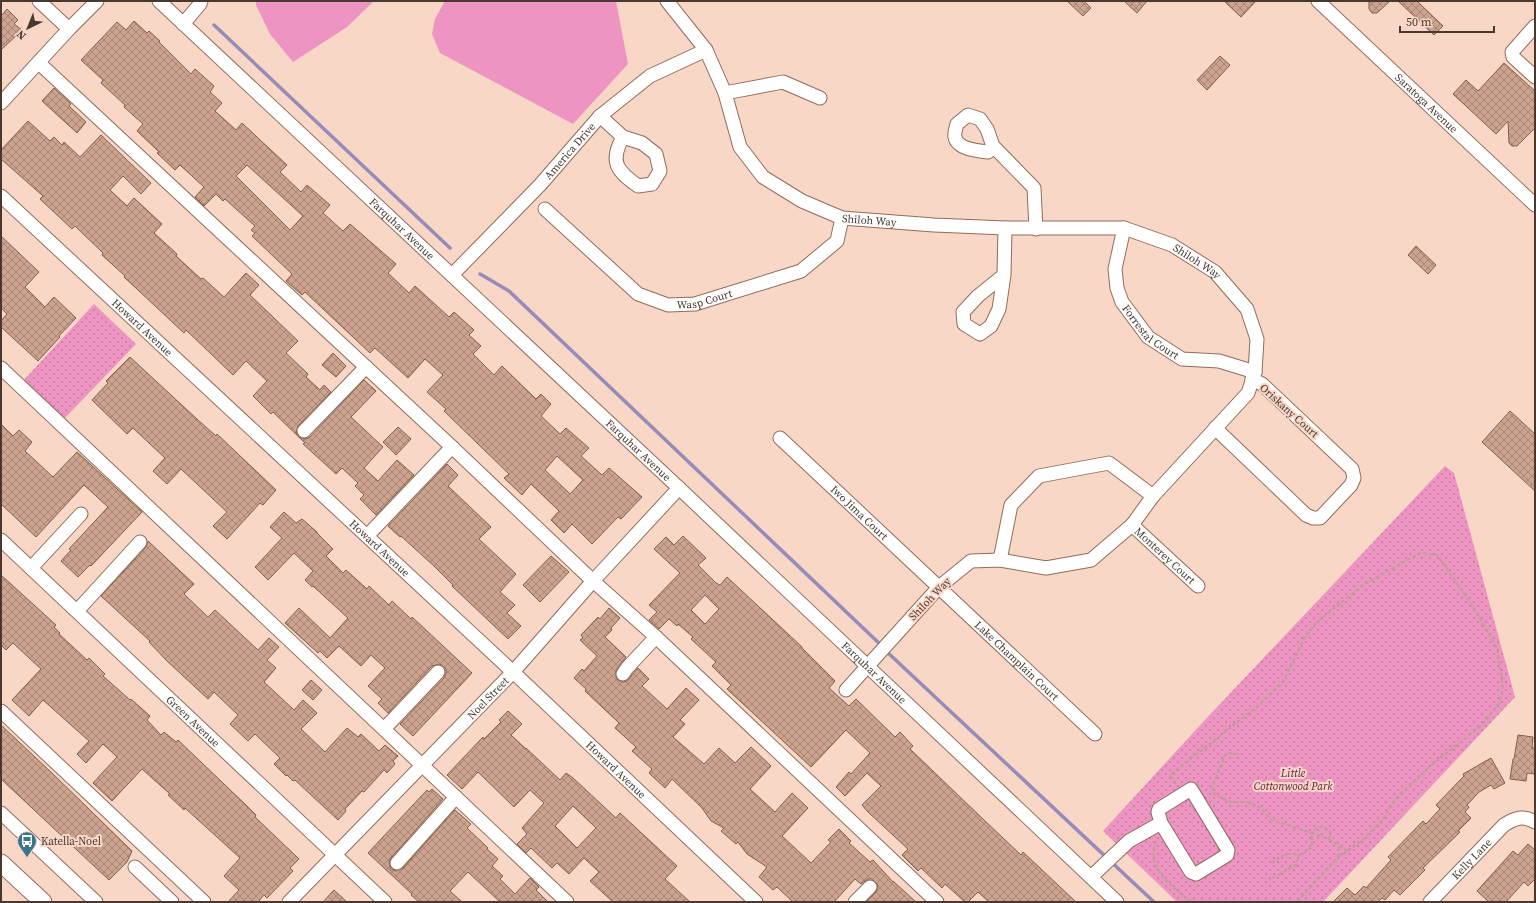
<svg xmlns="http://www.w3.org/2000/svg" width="1536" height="903" font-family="'Source Serif 4',serif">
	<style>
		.park { fill: url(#park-dots) }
		.pitch { fill: #ed94c2 }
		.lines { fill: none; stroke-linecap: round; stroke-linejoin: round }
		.stream { stroke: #958cb8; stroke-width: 3.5 }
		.building { fill: url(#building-cross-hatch); stroke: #825e4b; fill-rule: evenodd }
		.minor-casing { stroke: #916c59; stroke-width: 15 }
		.major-casing { stroke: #916c59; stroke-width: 19 }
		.path { stroke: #bba092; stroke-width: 2; stroke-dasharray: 4 2; stroke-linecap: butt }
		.minor { stroke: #fff; stroke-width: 13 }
		.major { stroke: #fff; stroke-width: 17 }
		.labels { text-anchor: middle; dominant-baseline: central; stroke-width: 4; stroke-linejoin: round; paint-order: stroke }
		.street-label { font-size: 11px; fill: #483830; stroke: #f9d7c6 }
		.park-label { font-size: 11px; font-style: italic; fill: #5c1740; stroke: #f9d7c6 }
		.poi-label { font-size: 11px; fill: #483830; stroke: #f9d7c6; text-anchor: start }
	</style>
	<defs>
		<pattern id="park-dots" width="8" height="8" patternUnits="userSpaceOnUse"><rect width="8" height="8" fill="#ed94c2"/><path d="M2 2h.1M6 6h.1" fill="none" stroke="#c27a9e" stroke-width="1.8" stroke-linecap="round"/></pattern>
		<pattern id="building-cross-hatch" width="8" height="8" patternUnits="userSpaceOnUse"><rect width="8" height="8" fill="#cba38f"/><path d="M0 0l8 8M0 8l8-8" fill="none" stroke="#a78675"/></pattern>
	</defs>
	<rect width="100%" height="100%" fill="#f9d7c6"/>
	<!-- park -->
	<path class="park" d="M94,304L136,344L63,420L24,380Z
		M1445,466L1454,473L1515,697L1323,902H1177L1103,831L1204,721Z"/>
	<!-- pitch -->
	<path class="pitch" d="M256,1H374L347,27L293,62L270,34L256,5Z
		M445,1H616L628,64L573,124L440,53L432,34L435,19Z"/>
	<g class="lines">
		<!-- stream -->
		<path class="stream" d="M214,25L450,248
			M480,274L509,291L882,646
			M886,651L1154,902"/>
	</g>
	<!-- building -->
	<path class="building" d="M1067,1H1084L1091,8L1083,16Z
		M1124,1H1147L1137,13Z
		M1224,1H1256L1241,17Z
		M1369,1H1390L1377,13H1372L1369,9Z
		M1398,1H1417L1443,26L1434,35Z
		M7,9L18,20L14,24L22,30L1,50V16Z
		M134,21L147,33L149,31L160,41L159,42L191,74L195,69L214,86L210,92L222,103L215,111L236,130L242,123L287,165L280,172L301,192L307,185L330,205L323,213L343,231L350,224L396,264L388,273L409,293L415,286L449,317L454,312L474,330L469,335L481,346L473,354L494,375L502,366L536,399L541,394L551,404L541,416L560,434L566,428L589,448L581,456L602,475L609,468L642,497L621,519L618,517L592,544L572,524L564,533L551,520L559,511L531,484L522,495L504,478L509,474L444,411L446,409L427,392L443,375L425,359L408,378L375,348L370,353L305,292L302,295L286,281L292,274L252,236L255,233L251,230L255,226L225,199L223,201L216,194L204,206L195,197L204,187L180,165L175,170L157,153L159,152L137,131L143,124L124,107L125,105L101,83L103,80L81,60L117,22L126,30ZM247,165L303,216L290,230L236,176ZM557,456L583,480L570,494L545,470Z
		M1220,56L1230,65L1207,90L1197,80Z
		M1504,63L1535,91V128L1517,146H1512L1509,143L1508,121L1496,134L1453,94L1466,80L1478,91Z
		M54,88L71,104L69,106L86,122L77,133L42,101Z
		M28,121L50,141L54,137L62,145L64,142L80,157L101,135L151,183L141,194L123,176L110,190L127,206L134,198L162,224L154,233L177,254L176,256L201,279L203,278L224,297L246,273L259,285L250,295L298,341L286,353L308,374L306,377L320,390L324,385L331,392L298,426L296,433L299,437L306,439L310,437L364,380L376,391L351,417L383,447L364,468L378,481L397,460L414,475L376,515L360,499L364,495L355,486L358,483L342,468L336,474L303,444L305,443L273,412L271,414L253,396L267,381L246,361L233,375L186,330L184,333L124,277L125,276L102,255L103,253L75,226L72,229L40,199L43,196L1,159V150Z
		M1,236L39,272L25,287L45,307L54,297L76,318L59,336L60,337L38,361L1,327V321L7,314L1,308Z
		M1416,246L1436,265L1428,274L1408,255Z
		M333,353L346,366L336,377L322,365Z
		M130,357L198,420L216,436L217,434L276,490L263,505L260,503L227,539L213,526L227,512L181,469L167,484L153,471L165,458L133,428L127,434L92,400L108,383L106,381Z
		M1510,411L1535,434V491L1482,442Z
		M1,424L13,436L19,430L32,442L25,451L53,477L77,452L142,512L91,566L90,565L78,577L61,561L71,550L69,549L108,507L84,485L36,537L1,504Z
		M398,427L411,439L396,455L383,442Z
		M447,464L458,475L448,486L491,527L479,539L516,574L500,592L515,605L507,613L521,626L508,639L452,586L453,585L435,567L401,536L400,537L388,526Z
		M284,512L296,523L302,519L317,532V533L333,549L326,556L343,573L346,570L367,589L369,586L389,605L392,601L411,619L412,617L472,673L413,736L400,724L444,678L446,673V669L440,664L432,666L388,713L378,703L382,699L368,686L385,668L371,655L361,666L339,646L327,658L320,651L318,653L285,623L299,608L330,638L348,618L313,586L312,587L305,580L313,571L294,553L268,580L255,567L282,538L270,527Z
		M683,536L706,558L698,565L716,583L720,585L727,577L802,647V648L835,681L829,688L849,706L856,699L895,737L900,732L913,746L910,749L984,820L1021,855L1023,852L1076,902H989L978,892L968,902H965L945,884L942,888L921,868L918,871L902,855L908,849L868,812L862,805L881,786L867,773L845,796L836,787L849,772L851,774L870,753L846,730L811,767L727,689L731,685L712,666L716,662L691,639L693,637L678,624L677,626L669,619L659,629L649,620L657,612L649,605L680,573L654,549L666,537L674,545ZM705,595L719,609L705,624L691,610Z
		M148,541L194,584L184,594L208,617L215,610L258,650L269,638L279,647L267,660L276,668L264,682L294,710L303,700L317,713L301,729L325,752L347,728L358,737L361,734L379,751L385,745L398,756L393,761L395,764L387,773L384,770L364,792L362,791L345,809L346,811L338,820L295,780L293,781L287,775L286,776L274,764L280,758L255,734L248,741L230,724L238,715L214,692L208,699L167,661L149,642L150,641L101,596L146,547Z
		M551,556L569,572L540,602L523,585Z
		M1,575L56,625L54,627L60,633L59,634L87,660L89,658L105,674L103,676L130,700L131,699L150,716L147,720L161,735L164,732L176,742L178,740L247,806L256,815L255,817L299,859L290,868L293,871L267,898L264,895L258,902H228L239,890L224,876L240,858L239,857L185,808L184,810L168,795L170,794L142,769L112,801L93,783L117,757L103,744L86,763L77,754L89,741L43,700L29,716L12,700L41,669L13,643L6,650L1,645Z
		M609,608L620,618L611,628L612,630L605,637L626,657L616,670V677L618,680L623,682L627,681L638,668L649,679L642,686L667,709L686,688L699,700L680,720L685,724L673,737L704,764L719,748L735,763L751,747L771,766L750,789L775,812L792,793L808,808L782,836L811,863L831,842L828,840L839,829L851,841L849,843L870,862L873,860L893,882V881L916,902H866L876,892L878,885L872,879H868L861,884L855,879L834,902H793L777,887L773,890L759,877L767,867L747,854L738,842L736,844L721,831L724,828L711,821L702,808L672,779L665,788L649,773L652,769L632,751L636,747L615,728L619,723L585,691L586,689L574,678L582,669L584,671L597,656L580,640L583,638L581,635L598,617L600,619Z
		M311,680L322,690L313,700L302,690Z
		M508,711L522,724L511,735L526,749V748L560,780L566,773L573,778L616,818L620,813L677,866L665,879L690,902H613L590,881L599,872L584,858L569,874L557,863L552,868L531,848L526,853L517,844L527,834L522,828L544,803L530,790L514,807L478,772L462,789L447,775L483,737L484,739L501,722L499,720ZM573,806L596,828L577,848L555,826Z
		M1,725L53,774L132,851L127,862L109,880L1,779Z
		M1518,735L1533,737L1532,748H1535V774L1527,773L1526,781L1510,779L1513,759H1514Z
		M1491,758L1505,783L1494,789L1491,785L1479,792L1467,805L1469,807L1465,812L1471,818L1458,831L1460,832L1423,868L1425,870L1400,895L1394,890L1385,900L1382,898L1378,902H1333L1347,888L1355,895L1364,886L1366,888L1391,860L1388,857L1423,821L1426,824L1440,809L1436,805L1464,776L1463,774Z
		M432,789L443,799L391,858L389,862L391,869L396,871L403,868L455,810L471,824L467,828L488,848L487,849L498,859L492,866L503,876L500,879L515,894L530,878L539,887L536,890L548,902H500L468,872L450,891L462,902H419L411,895L412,894L368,853L427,790L429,792Z
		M1528,844L1535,850V879L1528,886L1524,882L1506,902H1489L1477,891L1513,851L1518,855Z
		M334,890L347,902H323Z"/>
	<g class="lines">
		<!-- minor casing -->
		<g class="minor-casing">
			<g id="minor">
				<path d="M39,1L69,29"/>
				<path id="s1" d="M159,1L679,488L1117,902"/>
				<path id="s2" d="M667,1L706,50L725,93L740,147L763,177L802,201L842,218L934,225L1005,228H1124L1172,245L1215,272L1247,309L1257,339L1255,372L1248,393L1153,496L1132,525L1091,560L1046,568L1000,560L971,561L939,587L846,690"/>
				<path id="s3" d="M1318,1L1535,205"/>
				<path d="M183,24L200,4L201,1"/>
				<path d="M1535,26L1512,52L1513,57L1535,77"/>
				<path d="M39,63L452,447L593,581L656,637L937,902"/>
				<path d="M725,93L783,82L820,98"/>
				<path d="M1,103L69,29L97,1"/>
				<path d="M600,116L623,137L642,143L656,154L660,171L652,184L638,186C617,171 609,162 623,137"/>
				<path d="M993,146L988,152C978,151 957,149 955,137C954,133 956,128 957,124L968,115L980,119L987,129L993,146L1034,188L1036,229"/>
				<path id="s4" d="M1,196L513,672L756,902"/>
				<path id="s5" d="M545,209L638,294L668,305L695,304L801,271L837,241L842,218"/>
				<path id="s6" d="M1124,228L1115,269L1117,288L1122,302L1148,337L1182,359L1219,361L1255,372"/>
				<path id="s7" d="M452,275L540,185L600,116L650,76L706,50"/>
				<path d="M1004,275L999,309L991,326L980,334L964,324L963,312L978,296L1004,275L1005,228"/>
				<path d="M1,368L567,902"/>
				<path d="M1215,428L1306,515L1313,518H1320L1351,485L1354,478L1352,469L1262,384L1252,379"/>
				<path d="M304,431L366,367"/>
				<path id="s8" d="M780,438L1095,734"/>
				<path id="s9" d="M1132,525L1198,586"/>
				<path d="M367,536L452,447"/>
				<path id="s10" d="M1,540L385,902"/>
				<path d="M1000,560L1011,505L1039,476L1109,463L1153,496"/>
				<path d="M31,568L81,514"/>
				<path d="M77,611L140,542"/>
				<path d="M623,674L627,668L656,637"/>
				<path d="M1,711L204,902"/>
				<path d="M384,729L438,672"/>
				<path d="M1,813L96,902"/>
				<path d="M397,863L456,797"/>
				<path d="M135,867L172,902"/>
				<path d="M1091,877L1129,841L1161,823L1191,872L1196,874L1227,855L1228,850L1191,789L1159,809L1158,812L1161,823"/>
				<path id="s11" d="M289,902L513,672L593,581L679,488"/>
				<path d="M855,902L870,887"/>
				<path id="s12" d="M1430,902L1504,825C1515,818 1523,815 1535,822"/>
			</g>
		</g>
		<!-- major casing -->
		<g class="major-casing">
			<path id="major" d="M1,863L43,902"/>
		</g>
		<!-- path -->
		<path class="path" d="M1238,754L1226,753L1212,788L1215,795L1231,802H1247L1259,807L1272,820L1312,833L1316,828L1322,826L1331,832L1329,839L1312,833V847L1306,852L1299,855L1296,865L1269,880
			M1176,784L1170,775L1258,706L1283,682L1304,639L1316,623L1363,585L1420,553L1437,555L1472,605L1497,648L1503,688L1499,703L1482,725L1430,766L1396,798L1383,819L1363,840L1337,858L1297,902
			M1329,839L1347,851
			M1156,841C1145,869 1172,886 1191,902
			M1338,857L1339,845
			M1271,863C1280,857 1289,851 1299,855"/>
		<!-- minor -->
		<use href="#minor" class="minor"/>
		<!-- major -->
		<use href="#major" class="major"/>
	</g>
	<!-- icons -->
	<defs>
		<g id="bus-pin" transform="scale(1)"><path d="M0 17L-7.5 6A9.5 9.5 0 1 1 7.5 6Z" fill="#3b758d" stroke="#f9d7c6"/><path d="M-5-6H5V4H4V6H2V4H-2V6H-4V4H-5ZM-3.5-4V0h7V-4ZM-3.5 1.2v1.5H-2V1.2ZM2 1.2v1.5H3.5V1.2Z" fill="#fff"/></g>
	</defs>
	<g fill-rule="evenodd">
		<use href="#bus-pin" x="27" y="841"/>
	</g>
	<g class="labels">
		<!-- street labels -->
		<g class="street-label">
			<text stroke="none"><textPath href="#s3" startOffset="149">Saratoga Avenue</textPath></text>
			<text stroke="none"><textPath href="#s7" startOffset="171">America Drive</textPath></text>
			<text stroke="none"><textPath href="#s2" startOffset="320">Shiloh Way</textPath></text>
			<text stroke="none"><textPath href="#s1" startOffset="333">Farquhar Avenue</textPath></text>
			<text stroke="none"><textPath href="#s2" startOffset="656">Shiloh Way</textPath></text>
			<text stroke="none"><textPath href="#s5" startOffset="195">Wasp Court</textPath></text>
			<text stroke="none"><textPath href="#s4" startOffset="193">Howard Avenue</textPath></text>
			<text stroke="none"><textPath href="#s6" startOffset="118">Forrestal Court</textPath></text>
			<text transform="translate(1289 411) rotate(42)">Oriskany Court</text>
			<text stroke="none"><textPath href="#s1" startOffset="657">Farquhar Avenue</textPath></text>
			<text stroke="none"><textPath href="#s8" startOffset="109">Iwo Jima Court</textPath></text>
			<text stroke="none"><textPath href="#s4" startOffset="517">Howard Avenue</textPath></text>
			<text stroke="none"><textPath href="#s9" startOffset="45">Monterey Court</textPath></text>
			<text transform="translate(930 599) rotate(-46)">Shiloh Way</text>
			<text stroke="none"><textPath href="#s8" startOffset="325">Lake Champlain Court</textPath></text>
			<text stroke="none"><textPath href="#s1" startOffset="981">Farquhar Avenue</textPath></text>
			<text stroke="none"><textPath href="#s11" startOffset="285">Noel Street</textPath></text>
			<text stroke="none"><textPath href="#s10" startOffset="264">Green Avenue</textPath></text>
			<text stroke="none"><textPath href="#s4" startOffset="841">Howard Avenue</textPath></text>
			<text stroke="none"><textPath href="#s12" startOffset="60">Kelly Lane</textPath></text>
		</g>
		<!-- park labels -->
		<g class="park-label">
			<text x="1293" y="773">Little<tspan x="1293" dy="13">Cottonwood Park</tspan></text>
		</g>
		<!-- poi labels -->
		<g class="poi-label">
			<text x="41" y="841">Katella-Noel</text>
		</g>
	</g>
	<!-- border -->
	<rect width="1536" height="903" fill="none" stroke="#483830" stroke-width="4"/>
	<!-- north arrow -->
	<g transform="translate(28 28) rotate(223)" stroke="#f9d7c6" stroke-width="3" paint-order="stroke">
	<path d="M0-3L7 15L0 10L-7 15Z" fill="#483830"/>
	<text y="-6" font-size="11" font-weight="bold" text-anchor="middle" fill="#483830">N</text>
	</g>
	<!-- scale -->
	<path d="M1400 26v6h94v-6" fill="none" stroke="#483830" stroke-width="2"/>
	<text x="1406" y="26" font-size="12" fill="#483830" stroke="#f9d7c6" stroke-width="3" paint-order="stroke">50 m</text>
</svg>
